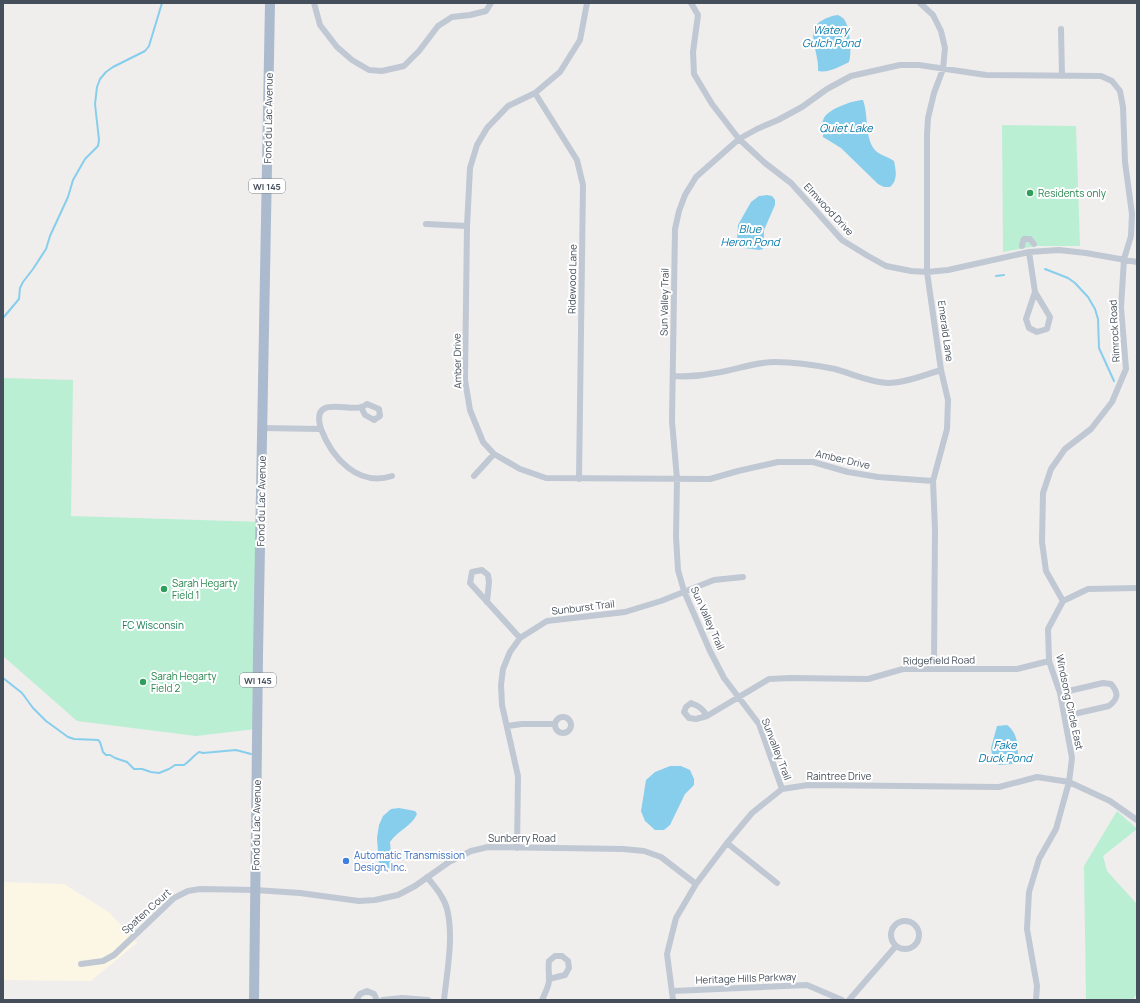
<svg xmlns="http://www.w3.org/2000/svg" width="1140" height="1003" font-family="Manrope,sans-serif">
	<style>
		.commercial { fill: #fcf7e5 }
		.green { fill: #baefd3 }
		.water { fill: #87ceec }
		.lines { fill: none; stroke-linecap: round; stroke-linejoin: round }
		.stream { stroke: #87ceec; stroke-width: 2 }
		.minor { stroke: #c0c8d3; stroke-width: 6 }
		.primary { stroke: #acbacd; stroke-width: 10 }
		.leisure-dot { fill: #2e9e5b; stroke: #fff; stroke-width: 1.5 }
		.shop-dot { fill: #3f7fe0; stroke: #fff; stroke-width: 1.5 }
		.labels { text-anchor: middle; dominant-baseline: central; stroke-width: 4; stroke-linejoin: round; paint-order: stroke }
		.shield { fill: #fff; stroke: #7d848c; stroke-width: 1 }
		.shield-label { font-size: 9px; font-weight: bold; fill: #454f5b }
		.street-label { font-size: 10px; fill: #454f5b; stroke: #fff }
		.leisure-label { font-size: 10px; fill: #27864d; stroke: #fff; text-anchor: start }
		.park-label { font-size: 10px; fill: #157d53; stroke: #fff }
		.shop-label { font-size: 10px; fill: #366cbe; stroke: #fff; text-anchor: start }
		.water-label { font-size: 11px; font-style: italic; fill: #0a79a9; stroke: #fff }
	</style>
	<rect width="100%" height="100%" fill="#f0eded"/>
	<!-- commercial -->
	<path class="commercial" d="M3,882L64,884L110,913L137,943L91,981L3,980Z"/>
	<!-- green -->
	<path class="green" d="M1002,125L1076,126L1080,246H1036L1003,252Z
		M3,378L73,380L71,516L261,522L257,729L196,736L77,721L3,656Z
		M1117,811L1137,829L1103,856L1107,871L1137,904V993L1133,1000H1086L1084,866Z"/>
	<!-- water -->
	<path class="water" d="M838,15C840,16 842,17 844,19C850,27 852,53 849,62C839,67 829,73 818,71C819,59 813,46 813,34C813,22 829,16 838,15Z
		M863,100C869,116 864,141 877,152C882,156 889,157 894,161C896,171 898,180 890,187H884L878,184L841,148L823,137C823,131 821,123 824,118C828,109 854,100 863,100Z
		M767,195L772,196L775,200V205L764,230V246L763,249L759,250L744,248L740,245L737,240L738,225L751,202L759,196Z
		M1007,725C1018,733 1018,746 1018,760L1012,764L999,765L993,760L991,748L997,726Z
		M670,766H681L690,770L694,779V785L685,794L670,825L664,830H655L645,821L641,811L646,780L655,772Z
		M399,808L415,811L417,814C412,826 397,831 390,842L392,867L387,871H383L379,864L377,838L379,825L383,816L391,809Z"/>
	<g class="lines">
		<!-- stream -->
		<path class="stream" d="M1045,269L1068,278L1075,283L1088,297L1095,309L1098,319L1099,348L1114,381
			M996,276L1004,275
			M3,318L19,299L20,288L23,282L33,269L46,249L50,236L68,197L73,180L85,159L98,146L99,140L95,104L97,87L100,79L106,72L113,67L145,51L149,46L162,3
			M3,678L22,693L33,708L46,721L68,737L74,739L98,740L100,742L103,752L106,755H110L115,758L127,762L134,769H142L151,772L159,773L169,769L175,765H184C190,761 193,756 199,752L203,753L236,750L251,754"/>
		<!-- minor -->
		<path class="minor" d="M314,3L320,25L337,47L352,60L369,70L382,71L404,66L419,51L438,26L452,17L470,15L486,11L491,3
			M587,3L580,40L560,72L535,93L508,106L487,128L477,145L470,168L467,226L465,380L470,410L483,442L494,454L520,469L546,478L710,479L738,471L778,462H813L848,472L878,477L933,481
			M691,3L698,15L693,52L694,74L712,104L739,139L765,163L791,183L842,240L868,256L886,266L911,271L927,272L948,270L1029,252L1059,250L1086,253L1137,262
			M920,3L933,15L941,31L945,48L943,69L934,93L928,118L927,134V272L941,370L948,400L947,429L933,481L935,529L934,669
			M1061,29L1062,76
			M535,93L577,160L583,185L579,479
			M426,224L467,226
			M1022,246L1023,241L1024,239H1030L1034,244
			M1029,252L1035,292L1050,317L1047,329L1037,332L1029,328L1026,319L1035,292
			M673,376C687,377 701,376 715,373C735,370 755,362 775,362C795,362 815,365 835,369C853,374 869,382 888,383C906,383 924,375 941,370
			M262,428L321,429C332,458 358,487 392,476
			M321,429C310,394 348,412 362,407C364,406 366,405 367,404L379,409L380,416L374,420L365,415L361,407
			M474,476L494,454
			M487,602L489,582L488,575L482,570L472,572L470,583L520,638
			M1060,693L1103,683L1111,684C1119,693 1118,699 1109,706L1065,716
			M707,716C703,709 699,706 691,703L686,707L684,712L689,718L696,719L707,716L769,679L791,678L868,679L903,669H1017L1049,661
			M555 725a8 8 0 1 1 16 0a8 8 0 1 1-16 0Z
			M507,726L522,724H555
			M782,789L759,724L724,678L710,651L684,591L678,570L676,537L677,479L672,421L675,229L679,211L685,195L696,177L739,139L757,129L778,120L802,107L827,89L851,76L900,65H919L986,75L1101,76L1112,81L1120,91L1123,107L1125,162L1132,214L1131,236L1124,259L1121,307L1126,369L1112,402L1091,429L1065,449L1051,469L1043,493L1042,542L1046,571L1063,601
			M727,843L777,883
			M517,848L518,776L502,705L501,685L503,669L510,652L520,638L547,621L625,612L661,601L714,580L743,577
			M427,877C435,887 444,897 447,909C454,936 447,972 444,1000
			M891 935a14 14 0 1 1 28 0a14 14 0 1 1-28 0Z
			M81,964L103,961L114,955L174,898L188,891L200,889L255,890L300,893L359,901L375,900L398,895L415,886L449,862L471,851L488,847L623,849L644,851L661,857L696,884
			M673,991L807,985L842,1000
			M356,1000L360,994L367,991L374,994L377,1000
			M383,1000L402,998L428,1000
			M542,1000C545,993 550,985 549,978C549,971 548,967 549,961L555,956H562L568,961L569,968L565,975L549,979
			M673,1000L667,954L676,918L696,884L727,843L752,813L782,789L808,785L999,787L1037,777L1069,782L1110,801L1137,820
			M849,1000L896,946
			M1036,1000L1037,986L1027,929L1029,892L1039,859L1056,829L1069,782L1072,758L1060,693L1049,661L1048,629L1063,601L1088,589L1137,588"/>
		<!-- primary -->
		<path class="primary" d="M254,1000L258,655L270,3"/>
	</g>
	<!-- markers -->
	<g class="leisure-dot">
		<circle cx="1030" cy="193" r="4"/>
		<circle cx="164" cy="589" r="4"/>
		<circle cx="143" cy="682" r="4"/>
	</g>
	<circle class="shop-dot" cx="346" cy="861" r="4"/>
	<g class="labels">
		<!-- shield labels -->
		<g class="shield">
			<rect x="249" y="179" width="36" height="14" rx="3"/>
			<rect x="240" y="673" width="36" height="14" rx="3"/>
		</g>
		<g class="shield-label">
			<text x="267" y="186">WI 145</text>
			<text x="258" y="680">WI 145</text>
		</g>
		<!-- street labels -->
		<g class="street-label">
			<text transform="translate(268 118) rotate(-89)">Fond du Lac Avenue</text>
			<text transform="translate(829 209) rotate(47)">Elmwood Drive</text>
			<text transform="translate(572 279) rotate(-89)">Ridewood Lane</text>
			<text transform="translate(664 302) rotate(-89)">Sun Valley Trail</text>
			<text transform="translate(946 331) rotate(82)">Emerald Lane</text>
			<text transform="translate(1114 331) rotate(-93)">Rimrock Road</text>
			<text transform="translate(457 361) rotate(-91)">Amber Drive</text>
			<text transform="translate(843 459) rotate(13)">Amber Drive</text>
			<text transform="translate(261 501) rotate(-89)">Fond du Lac Avenue</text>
			<text transform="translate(583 607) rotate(-7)">Sunburst Trail</text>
			<text transform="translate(708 618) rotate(66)">Sun Valley Trail</text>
			<text transform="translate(939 660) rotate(-1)">Ridgefield Road</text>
			<text transform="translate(1070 702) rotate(78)">Windsong Circle East</text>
			<text transform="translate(777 749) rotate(69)">Sunvalley Trail</text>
			<text x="839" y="776">Raintree Drive</text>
			<text transform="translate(256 825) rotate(-89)">Fond du Lac Avenue</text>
			<text x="522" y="838">Sunberry Road</text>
			<text transform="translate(146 911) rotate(-42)">Spaten Court</text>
			<text transform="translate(746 978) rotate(-2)">Heritage Hills Parkway</text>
		</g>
		<!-- leisure labels -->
		<g class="leisure-label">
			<text x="1038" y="193">Residents only</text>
			<text x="172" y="583">Sarah Hegarty<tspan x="172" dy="12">Field 1</tspan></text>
			<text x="151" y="676">Sarah Hegarty<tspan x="151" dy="12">Field 2</tspan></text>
		</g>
		<!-- park labels -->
		<g class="park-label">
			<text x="153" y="625">FC Wisconsin</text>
		</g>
		<!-- shop labels -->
		<g class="shop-label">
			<text x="354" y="855">Automatic Transmission<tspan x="354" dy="12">Design, Inc.</tspan></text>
		</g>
		<!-- water labels -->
		<g class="water-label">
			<text x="831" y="29">Watery<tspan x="831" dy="13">Gulch Pond</tspan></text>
			<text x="846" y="127">Quiet Lake</text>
			<text x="750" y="228">Blue<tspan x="750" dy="13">Heron Pond</tspan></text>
			<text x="1005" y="744">Fake<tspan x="1005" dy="13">Duck Pond</tspan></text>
		</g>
	</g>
	<!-- border -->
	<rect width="1140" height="1003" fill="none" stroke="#454f5b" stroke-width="8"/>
</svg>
